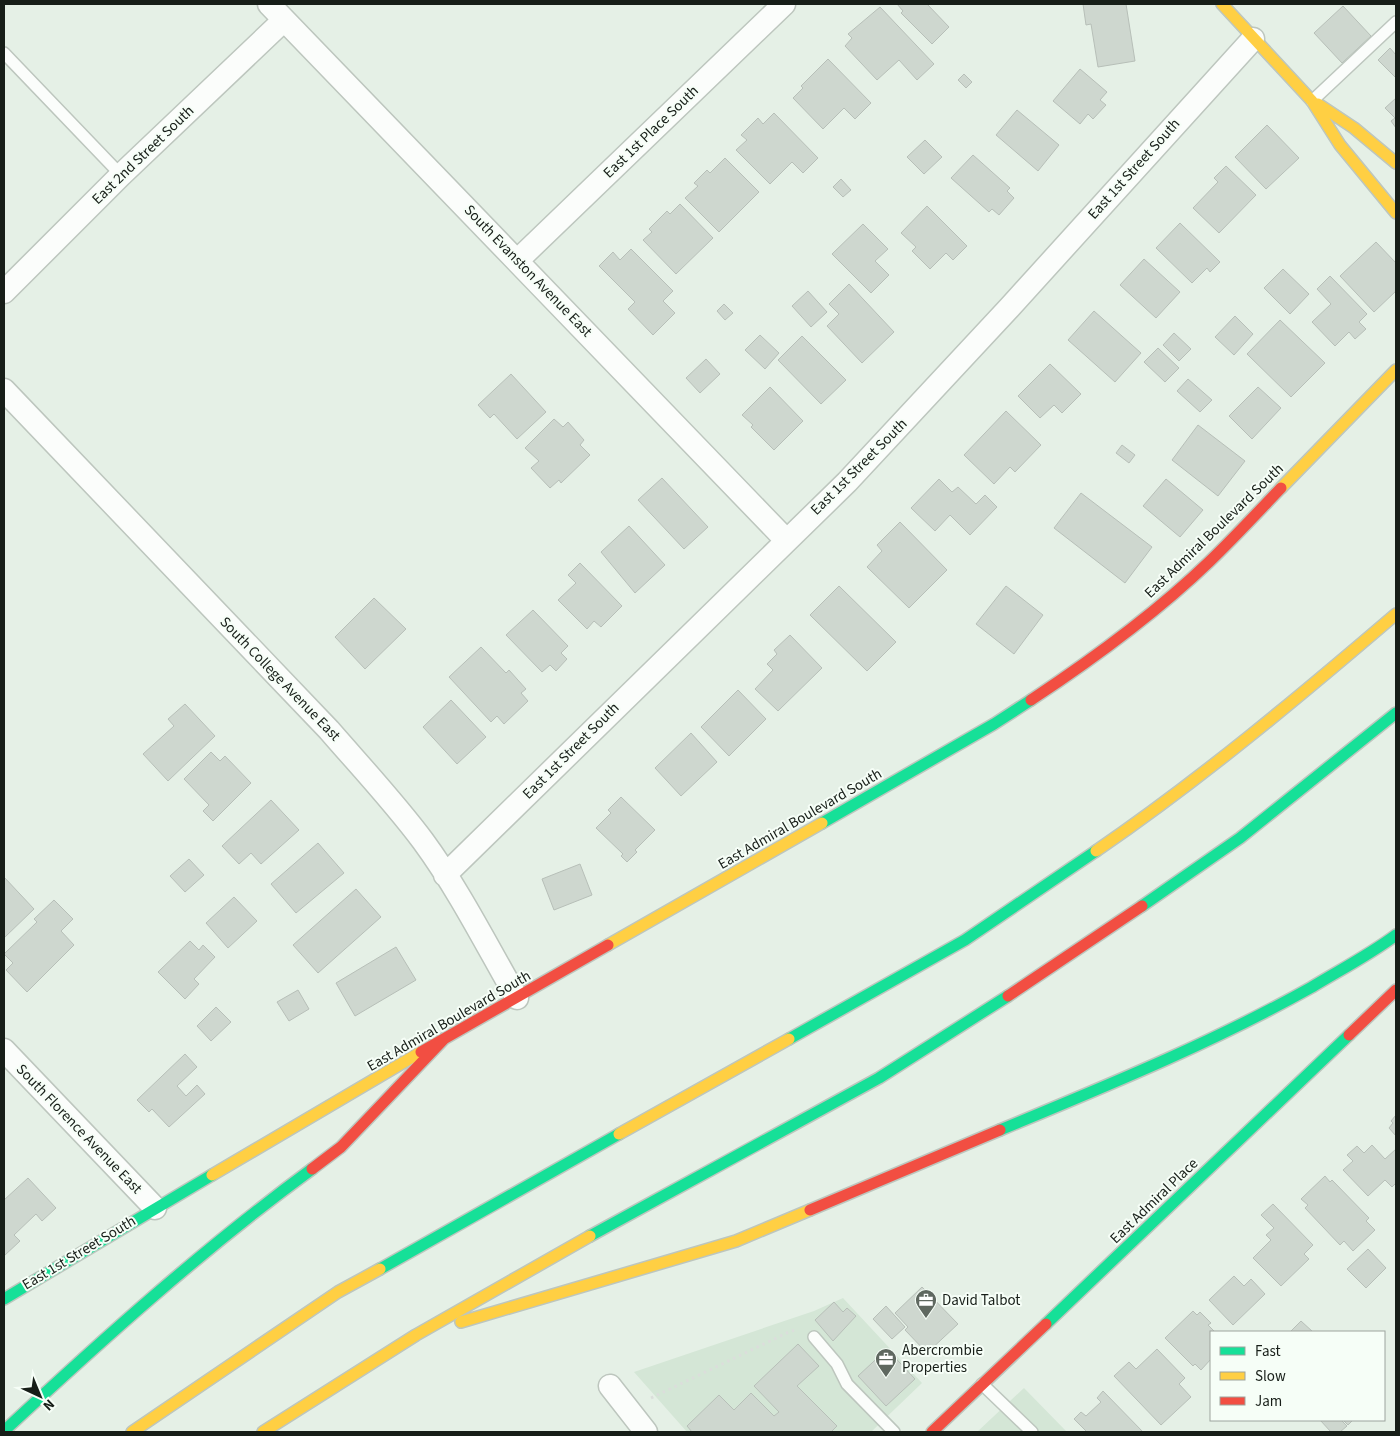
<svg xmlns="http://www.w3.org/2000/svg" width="1400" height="1436" font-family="'Source Sans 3',sans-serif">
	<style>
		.built { fill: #d4e6d6 }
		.building { fill: #ced7cf; stroke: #b7bfb8 }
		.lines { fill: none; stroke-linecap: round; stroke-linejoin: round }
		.lane-casing { stroke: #bdc6be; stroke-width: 14 }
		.street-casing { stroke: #bdc6be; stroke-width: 25 }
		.fast-casing { stroke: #bdc6be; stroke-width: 14 }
		.slow-casing { stroke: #bdc6be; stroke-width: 14 }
		.jam-casing { stroke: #bdc6be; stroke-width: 14 }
		.path { stroke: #dbdedb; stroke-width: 3; stroke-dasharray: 2.5 4; stroke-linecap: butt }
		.lane { stroke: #fbfdfb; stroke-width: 11 }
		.street { stroke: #fbfdfb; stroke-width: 22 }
		.fast { stroke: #16e098; stroke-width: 11 }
		.slow { stroke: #ffcf43; stroke-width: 11 }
		.jam { stroke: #f24e42; stroke-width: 11 }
		.labels { text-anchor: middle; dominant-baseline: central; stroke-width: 4; stroke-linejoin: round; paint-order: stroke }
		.street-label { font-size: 15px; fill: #171e18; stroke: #f6fef7 }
		.poi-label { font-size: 15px; fill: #171e18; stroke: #f6fef7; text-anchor: start }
	</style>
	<rect width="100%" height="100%" fill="#e5f0e6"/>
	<!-- built -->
	<path class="built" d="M843,1298L922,1383L871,1432H687L634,1372L814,1311Z
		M1024,1388L1067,1432H977Z"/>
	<!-- building -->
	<path class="building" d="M897,4H927L949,27L932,44L901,13L903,11Z
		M1083,4H1126L1135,61L1098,67L1091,24L1086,25Z
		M1343,6L1371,36L1342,63L1314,33Z
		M880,7L934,64L917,80L899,60L877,80L845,46L852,38L848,34Z
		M1390,48L1396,55V78L1378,60Z
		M828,59L871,103L855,119L844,108L823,129L793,98L803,88L801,86Z
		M1080,69L1107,92L1100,100L1106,105L1093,119L1088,114L1080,124L1053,101Z
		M964,74L972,82L966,88L958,80Z
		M1396,98V128L1391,121L1395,118L1385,108Z
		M1017,110L1059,145L1038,171L996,135Z
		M774,113L818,158L803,173L792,162L770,184L736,150L747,140L741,135L758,118L763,124Z
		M1267,125L1299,158L1266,189L1235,157Z
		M925,140L942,157L924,174L907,157Z
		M973,155L1010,188L1007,191L1014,198L999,215L992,209L989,212L951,178Z
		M725,158L759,192L719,232L685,198L698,186L694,183L707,170L710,173Z
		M1226,166L1256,195L1219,233L1193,208L1218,182L1214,178Z
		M841,179L851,190L843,197L833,187Z
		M680,204L713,238L676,274L643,240L652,232L649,229L667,211L670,214Z
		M927,206L967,246L953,260L946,253L930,269L912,251L916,247L901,233Z
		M1180,223L1220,262L1210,272L1207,268L1192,283L1156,248Z
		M863,224L888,249L875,261L889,275L871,293L832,254Z
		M1376,242L1396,263V291L1374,312L1340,276Z
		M631,249L673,291L663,301L675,313L653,335L628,309L635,302L599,266L613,252L620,260Z
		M1144,259L1180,292L1156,318L1120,285Z
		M1283,269L1309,294L1290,314L1264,288Z
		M1330,276L1367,314L1359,322L1366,329L1355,339L1349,332L1335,346L1312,322L1331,304L1317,289Z
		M849,284L894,332L862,363L827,326L839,314L829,304Z
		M808,291L827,312L811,327L792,306Z
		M724,304L733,313L725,320L717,311Z
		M1094,311L1141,353L1115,382L1068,340Z
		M1235,316L1253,334L1234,355L1215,337Z
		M1280,320L1325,363L1291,397L1247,354Z
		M1174,333L1191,349L1179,361L1163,345Z
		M760,335L779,353L765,369L745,350Z
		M802,336L846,380L821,404L778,360Z
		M1158,348L1179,368L1165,382L1144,362Z
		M706,359L720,374L700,393L686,378Z
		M1050,364L1081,394L1062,413L1054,405L1040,418L1018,396Z
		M511,374L546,412L517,439L494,414L490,418L478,405Z
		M1188,379L1212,400L1200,412L1177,391Z
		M770,387L803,421L774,450L751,427L753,425L742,415Z
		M1258,387L1281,408L1252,439L1229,416Z
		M1006,411L1041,445L1015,472L1010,467L994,484L964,455Z
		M554,419L563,427L568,422L584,440L580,445L590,455L561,483L559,480L550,488L531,468L539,461L525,448Z
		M1198,425L1245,461L1218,496L1172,460Z
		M1122,445L1135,455L1129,463L1116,453Z
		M662,478L708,527L684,549L638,500Z
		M939,479L952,492L958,487L976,504L985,495L997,507L970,535L950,515L935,531L911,508Z
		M1166,479L1203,510L1180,537L1143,506Z
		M1081,493L1152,547L1125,583L1054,528Z
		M900,522L947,570L909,608L867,567L882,551L877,545Z
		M629,526L665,565L635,593L601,552Z
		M580,563L622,606L601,627L594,621L587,629L558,600L576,583L568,575Z
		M839,586L896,642L867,671L810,615Z
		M1006,586L1043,615L1014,654L976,624Z
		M374,598L406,629L365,669L335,637Z
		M533,610L568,646L561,653L567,659L556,671L550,665L542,672L506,635Z
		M790,635L822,668L778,711L755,689L773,670L767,664L777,654L774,650Z
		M481,647L506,673L509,670L526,689L521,693L528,701L504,724L497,716L491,722L449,677Z
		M738,690L766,719L729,756L701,727Z
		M451,700L486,737L457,764L423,727Z
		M185,704L215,736L168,781L143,754L174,726L168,719Z
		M691,733L717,762L681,796L655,768Z
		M211,752L220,761L225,756L251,783L213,821L203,811L209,805L184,779Z
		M621,797L655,830L635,850L637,852L627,862L621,856L623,854L596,828L611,813L608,810Z
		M271,800L299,830L261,864L251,853L239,864L222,846Z
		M318,843L344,873L296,913L271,884Z
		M189,859L204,875L185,892L170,876Z
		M580,864L592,895L554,910L542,879Z
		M4,877L34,909L4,938Z
		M356,889L381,917L318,973L293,945Z
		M234,897L257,921L228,948L206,923Z
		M54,900L73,919L61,931L74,945L27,992L6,970L13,963L4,954L37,922L34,919Z
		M190,941L199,950L203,945L215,957L194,979L199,984L185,999L158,972Z
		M396,947L416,980L355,1016L336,983Z
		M298,990L309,1009L289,1021L277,1002Z
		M216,1007L231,1022L211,1041L197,1026Z
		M185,1054L197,1067L177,1086L186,1096L197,1085L205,1094L169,1127L152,1109L149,1112L137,1100Z
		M1396,1115V1136L1389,1128L1393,1123L1391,1121Z
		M1372,1145L1385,1159L1396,1149V1183L1392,1187L1385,1180L1368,1196L1343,1170L1353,1161L1347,1155L1357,1146L1364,1153Z
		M1325,1176L1330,1182L1332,1180L1369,1218L1366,1221L1375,1230L1353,1251L1344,1241L1340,1245L1305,1208L1308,1205L1301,1199Z
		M28,1178L56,1208L42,1221L36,1214L14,1235L20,1241L4,1256V1200Z
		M1273,1204L1313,1245L1304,1254L1309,1259L1281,1286L1253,1258L1271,1240L1266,1235L1274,1228L1261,1215Z
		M1368,1249L1386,1268L1366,1288L1347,1269Z
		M1234,1276L1244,1286L1251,1279L1265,1294L1233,1325L1209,1300Z
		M922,1287L958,1324L927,1353L905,1330L908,1327L895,1313Z
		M834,1302L843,1312L847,1308L856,1316L833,1341L815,1320Z
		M886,1306L905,1327L892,1339L873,1319Z
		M1193,1311L1197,1315L1200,1312L1211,1323L1208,1325L1215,1332H1211V1359L1201,1370L1195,1364L1193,1366L1165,1338Z
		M1301,1321L1313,1332H1290Z
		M798,1344L819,1366L797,1386L837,1426L831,1432H692L687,1426L719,1395L734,1410L751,1393L774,1416L779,1412L754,1386Z
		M887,1349L915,1379L886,1406L858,1376Z
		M1157,1349L1185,1378L1179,1384L1191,1397L1161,1425L1114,1376L1129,1362L1136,1369Z
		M1103,1391L1143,1432H1087L1074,1419L1081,1412L1086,1416L1101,1402L1097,1398Z
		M1320,1420H1341L1347,1426L1340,1432H1331Z
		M1343,1420H1353L1348,1425Z"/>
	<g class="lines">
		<!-- lane casing -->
		<g class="lane-casing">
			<path id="lane" d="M4,53L121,175
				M1312,101L1396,22
				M814,1337L837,1364L847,1384L894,1432
				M982,1384L1032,1432"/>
		</g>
		<!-- street casing -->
		<g class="street-casing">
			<path id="street" d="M269,4L786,540
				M518,260L784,4
				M4,292L121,175L284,20
				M4,390L329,730C361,767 394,802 423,841C459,890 487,946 517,998
				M445,875L847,482L1010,307L1253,39
				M4,1050L155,1208
				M610,1386L646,1432"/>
		</g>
		<!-- fast casing -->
		<g class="fast-casing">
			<path id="fast" d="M822,823L994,724L1031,700
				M1142,906L1240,838L1396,713
				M789,1039L965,940L1096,851
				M1000,1130C1106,1086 1212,1043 1312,987C1340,970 1369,955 1396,935
				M590,1236L879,1078L1008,996
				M380,1269L619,1134
				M4,1299L212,1175
				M1046,1324L1349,1035
				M4,1431C103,1339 203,1249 312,1169"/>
		</g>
		<!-- slow casing -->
		<g class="slow-casing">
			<path id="slow" d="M1222,4L1312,101L1340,145L1396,213
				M1318,104L1354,128L1396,163
				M1281,488L1396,370
				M1096,851C1201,779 1299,697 1396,614
				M608,945L822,823
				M619,1134L789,1039
				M212,1175L421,1052
				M461,1322L736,1241L810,1210
				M132,1432L338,1292L380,1269
				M263,1432L416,1335L590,1236"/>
		</g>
		<!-- jam casing -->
		<g class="jam-casing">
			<path id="jam" d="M1031,700C1093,659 1155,614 1209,562C1234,538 1257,513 1281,488
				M1008,996L1142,906
				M1349,1035L1396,990
				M421,1052L608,945
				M312,1169L341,1147L444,1039
				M810,1210L1000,1130
				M932,1432L1046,1324"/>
		</g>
		<!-- path -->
		<path class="path" d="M651,1398L791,1331L797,1330"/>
		<!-- lane -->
		<use href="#lane" class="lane"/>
		<!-- street -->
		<use href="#street" class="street"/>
		<!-- fast -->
		<use href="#fast" class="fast"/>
		<!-- slow -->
		<use href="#slow" class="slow"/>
		<!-- jam -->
		<use href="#jam" class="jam"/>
	</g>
	<!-- icons -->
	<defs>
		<g id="office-pin" transform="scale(1.125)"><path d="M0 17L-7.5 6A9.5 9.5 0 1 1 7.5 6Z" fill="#5f6860" stroke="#f6fef7"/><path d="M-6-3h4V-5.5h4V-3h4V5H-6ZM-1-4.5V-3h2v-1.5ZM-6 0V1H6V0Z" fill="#fff"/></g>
	</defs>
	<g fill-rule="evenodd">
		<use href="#office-pin" x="926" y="1300"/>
		<use href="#office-pin" x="886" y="1359"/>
	</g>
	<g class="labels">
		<!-- street labels -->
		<g class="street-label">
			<text transform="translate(651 132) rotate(-44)">East 1st Place South</text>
			<text transform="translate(143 155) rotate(-44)">East 2nd Street South</text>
			<text transform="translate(1134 169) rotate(-48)">East 1st Street South</text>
			<text transform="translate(528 271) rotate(46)">South Evanston Avenue East</text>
			<text transform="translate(859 467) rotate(-45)">East 1st Street South</text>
			<text transform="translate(1214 531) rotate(-44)">East Admiral Boulevard South</text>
			<text transform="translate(280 679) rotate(46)">South College Avenue East</text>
			<text transform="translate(571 751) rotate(-45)">East 1st Street South</text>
			<text transform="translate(800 819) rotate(-30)">East Admiral Boulevard South</text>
			<text transform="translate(449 1021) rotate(-30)">East Admiral Boulevard South</text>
			<text transform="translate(79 1129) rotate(46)">South Florence Avenue East</text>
			<text transform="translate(1154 1201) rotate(-44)">East Admiral Place</text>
			<text transform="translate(79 1253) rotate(-31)">East 1st Street South</text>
		</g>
		<!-- poi labels -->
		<g class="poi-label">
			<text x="942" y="1300">David Talbot</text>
			<text x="902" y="1350">Abercrombie<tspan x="902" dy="17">Properties</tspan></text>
		</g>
	</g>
	<!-- border -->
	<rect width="1400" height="1436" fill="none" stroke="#171e18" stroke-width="10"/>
	<!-- legend -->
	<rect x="1210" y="1331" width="175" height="90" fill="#f6fef7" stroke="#9da49e"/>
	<rect x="1220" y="1347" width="25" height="8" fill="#16e098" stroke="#9da49e"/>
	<text x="1255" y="1356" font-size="15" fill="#171e18">Fast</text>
	<rect x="1220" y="1372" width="25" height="8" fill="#ffcf43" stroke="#9da49e"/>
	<text x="1255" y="1381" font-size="15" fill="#171e18">Slow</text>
	<rect x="1220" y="1397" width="25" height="8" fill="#f24e42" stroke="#9da49e"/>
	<text x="1255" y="1406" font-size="15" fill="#171e18">Jam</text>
	<!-- north arrow -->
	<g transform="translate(40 1396) rotate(136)" stroke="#f6fef7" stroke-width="4" paint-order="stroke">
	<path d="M0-4L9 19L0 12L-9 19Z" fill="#171e18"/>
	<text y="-8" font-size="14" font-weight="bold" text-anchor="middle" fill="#171e18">N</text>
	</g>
</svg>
